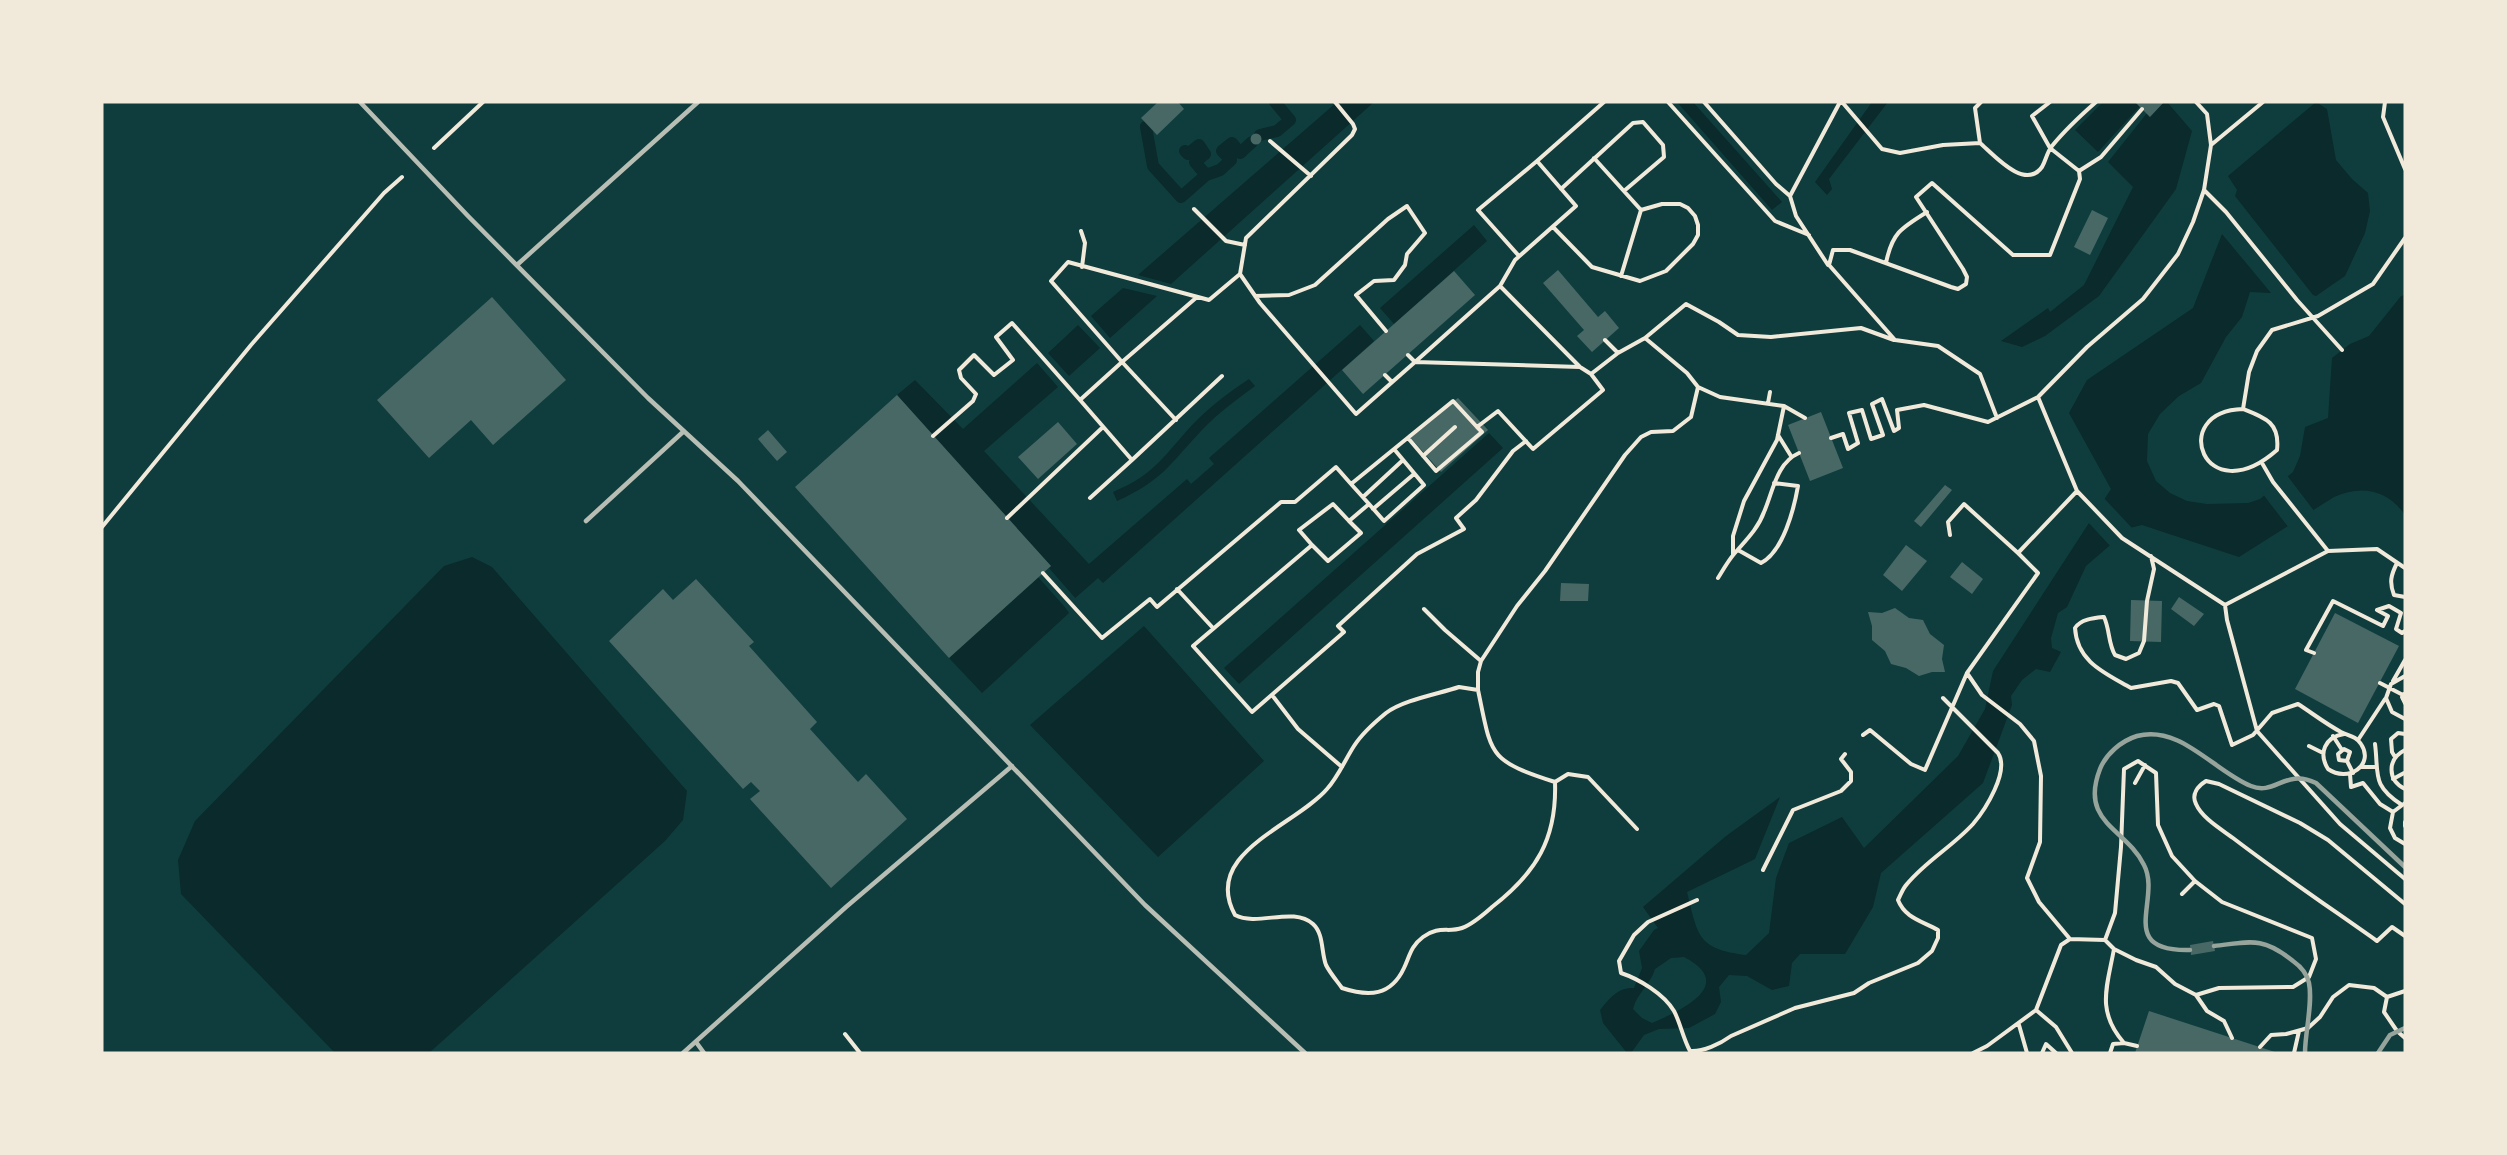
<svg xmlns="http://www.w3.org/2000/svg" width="2507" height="1155" font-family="'Public Sans',sans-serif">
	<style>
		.water { fill: #0a2a2b; fill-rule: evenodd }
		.pier { fill: #0f3d3e }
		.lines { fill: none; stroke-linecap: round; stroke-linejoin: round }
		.stream { stroke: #0a2a2b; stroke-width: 12 }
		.building { fill: #486865 }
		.path { stroke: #f1e9da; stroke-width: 4 }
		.service { stroke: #b8beb3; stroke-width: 4.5 }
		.rail { stroke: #97a49c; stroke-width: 4.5 }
	</style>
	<rect width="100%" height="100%" fill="#0f3d3e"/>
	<!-- water -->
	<path class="water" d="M1337,102H1374L1171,284L1138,275Z
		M1677,102H1693L1782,202L1772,210Z
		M1872,102H1888L1829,179L1832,189L1827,195L1815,182Z
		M2103,102H2135L2140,106L2098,152L2075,130Z
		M2164,102H2167L2192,131L2176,189L2099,296L2045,336L2022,347L2001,341L2048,308L2050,312L2084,285L2133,187L2108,162L2147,113L2150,116Z
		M2316,102L2327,109L2336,160L2352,179L2368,193L2370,211L2365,233L2345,276L2316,296L2313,295L2235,196L2237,190L2228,176Z
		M1474,225L1487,241L1394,324L1380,308Z
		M2222,234L2271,293L2250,292L2242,317L2226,337L2201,383L2179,396L2160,414L2148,434L2147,461L2156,481L2170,493L2187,501L2207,504L2248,503L2260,499L2293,472L2300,456L2305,427L2328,418L2332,358L2350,344L2369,336L2401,296L2405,295V515C2387,489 2361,485 2334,497L2239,557L2142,525L2130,528L2086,566L2067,607L2058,613L2051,638L2052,648L2061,652L2050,672L2036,669L2022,680L2011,696L2012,705L1983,783L1881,873L1873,907L1845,954H1800L1792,963L1789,986L1772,990L1747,976L1729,975L1719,987L1721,1002L1715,1014L1689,1028L1659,1029L1644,1035L1631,1053H1627L1603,1023L1600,1010C1610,998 1618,987 1634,988L1642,968L1639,951L1654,930L1658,928L1643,907L1726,836L1780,797L1755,859L1687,892C1698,936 1697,949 1746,955L1769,933L1776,878L1789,843L1842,817L1864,848L1958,756L1985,709L1993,671L2111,489L2069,413L2087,380L2193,308ZM1684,957C1738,985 1680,1011 1652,1023L1642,1018L1633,1009C1637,993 1651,984 1655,969L1671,958Z
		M1123,288L1157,296L1110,338L1091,316Z
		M1078,325L1100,348L1069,376L1048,353Z
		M1360,325L1374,341L1103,583L1098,578L1065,607L1069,613L982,693L949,658L1051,566L897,395L915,380L963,429L1037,363L1058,387L984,451L1089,564L1187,479L1191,484L1214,464L1209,458Z
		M1249,379L1255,386C1236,400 1218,413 1201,431C1169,465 1163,480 1117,501L1113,492C1156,474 1164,455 1194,423C1211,406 1229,392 1249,379Z
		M1489,433L1503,448L1239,684L1224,668Z
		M472,557L492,567L687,791L683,820L665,841L429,1053H335L181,894L178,860L195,821L444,566Z
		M1144,626L1264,761L1158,857L1030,725Z"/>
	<!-- pier -->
	<path class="pier" d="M2286,474L2315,512L2289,528L2262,493Z
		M2103,497L2132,528L2112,548L2087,521Z
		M1049,568L1077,600L1069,608L1072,615L1038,577Z"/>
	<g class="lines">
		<!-- stream -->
		<path class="stream" d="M1149,126L1146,127L1153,166L1181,197L1206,175L1195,162L1205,154L1199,145L1188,154L1185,151
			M1260,135L1277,131L1290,120L1275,102
			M1206,175L1220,170L1231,160L1222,151L1232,143L1240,153L1252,142"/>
	</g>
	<!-- building -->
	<path class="building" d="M1158,102H1178L1184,109L1157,135L1141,118Z
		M2135,102H2164L2150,117Z
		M1250.5 139a5.5 5.5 0 1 1 11 0a5.5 5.5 0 1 1-11 0Z
		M2092,210L2108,218L2090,255L2074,247Z
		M1558,270L1598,317L1605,311L1619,328L1592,352L1577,336L1584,330L1543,283Z
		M1454,271L1475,295L1363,394L1342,370Z
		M492,297L566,380L493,445L471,420L429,458L377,400Z
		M897,395L1051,566L949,658L795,487Z
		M1458,398L1488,430L1441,472L1408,435Z
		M1821,412L1843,468L1810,481L1788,425Z
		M1058,422L1077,444L1038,479L1018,457Z
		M768,430L787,452L777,461L758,439Z
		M1945,485L1952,490L1921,527L1914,521Z
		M1906,545L1927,561L1902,591L1883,575Z
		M1962,562L1983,579L1972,594L1950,577Z
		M696,579L754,642L749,646L817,722L810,729L858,782L866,774L907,819L831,888L750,799L760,791L751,782L743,789L609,641L663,589L673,600Z
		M1561,583L1589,584L1588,601H1560Z
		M2179,597L2204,614L2194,626L2171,609Z
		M2131,600L2162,601L2161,642L2130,641Z
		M1895,608L1909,618L1923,620L1930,634L1944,645L1942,659L1945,672H1932L1919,676L1906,668L1891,664L1885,651L1872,640V626L1868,612L1882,613Z
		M2335,613L2399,646L2358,723L2295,689Z
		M2213,941L2215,951L2191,955L2190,945Z
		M2149,1011L2278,1053H2135Z"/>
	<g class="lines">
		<!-- path -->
		<path class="path" d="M1668,102L1775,221L1809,235
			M1704,102L1776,184L1790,196L1796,216L1828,265
			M1842,102L1882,149L1900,153L1943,145L1980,143C1994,155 2025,191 2042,167C2046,160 2047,152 2052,146C2065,130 2080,116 2096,102
			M2385,102L2383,117L2405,169
			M1270,141L1311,176
			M1980,143L1975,108L1981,102
			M2211,145L2263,102
			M434,148L483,102
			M1594,158L1641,210
			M2079,171L2101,157L2142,109
			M1561,189L1633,123L1643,122L1663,145L1664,157L1624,191
			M2204,190L2226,212L2297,300L2342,350
			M1790,196L1840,102
			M1194,209L1226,241L1245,245
			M1553,227L1592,267L1640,281L1666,271L1693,244L1698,235V225L1695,216L1688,208L1680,204H1662L1641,210L1621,276
			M1081,231L1085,243L1082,267
			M1519,256L1478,210L1537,161
			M1886,263C1892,233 1901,228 1927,212
			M1240,274L1260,303L1356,414L1415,362L1408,355
			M1500,286L1515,260L1576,206L1537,161L1604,102
			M1255,296L1289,295L1315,285L1388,219L1407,206L1425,233L1407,254L1405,265L1394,280L1374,281L1356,295L1386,331
			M1645,338L1687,373L1698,387L1720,397L1784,406L1805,418
			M1618,353L1645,338L1686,304L1719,322L1738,335L1771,337L1861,328L1894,340
			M1415,362L1500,286L1580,367L1591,374L1618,353L1605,340
			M1415,362L1580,367
			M1385,375L1392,382
			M2038,397L2077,491L2122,538L2225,605L2328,551L2377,549L2405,568
			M1080,400L1132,460L1090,498
			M1768,403L1770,392
			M2243,409L2249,372L2257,351L2272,330L2318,316L2373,284L2405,238
			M2243,409C2266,418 2280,423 2277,450C2204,514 2167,411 2243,409Z
			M1997,418L1980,374L1938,346L1895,340L1829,265L1833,250H1850L1951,287L1958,289L1966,284L1967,277L1963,269L1916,197L1932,183L2013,255H2050L2080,179L2079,171L2050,148L2032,116L2050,102
			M1176,420L1122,362L1197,297
			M1778,435L1791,456
			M933,436L973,401L976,394L961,378L959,370L974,355L994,375L1013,360L996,337L1012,323L1080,400L1122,362L1051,281L1068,262L1209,300L1240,274L1246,238L1352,135L1355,129L1353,124L1335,102
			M1408,438L1436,471L1482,432L1477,427
			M1831,438L1843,434L1848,449L1858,443L1849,413L1862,410L1871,439L1883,435L1872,404L1882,399L1894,431L1899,428L1897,410L1924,405L1988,422L2038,397L2087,347L2143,299L2178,254L2193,222L2204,190L2211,145L2207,114L2196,102
			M1526,441L1513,451L1476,500L1456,518L1464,529L1417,554L1338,626L1344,632L1252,712L1193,646L1312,545L1299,530L1333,504L1349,521L1369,504L1351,484L1453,401L1477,427L1498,411L1533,449L1603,390L1591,374
			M1423,456L1455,427
			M1132,460L1222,376
			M2262,463L2273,482L2328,551
			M1363,497L1403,460
			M1369,504L1384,521L1424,485L1394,449
			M1373,509L1414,474
			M1007,518L1103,427
			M102,527L251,345L384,193L402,177
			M1950,535L1948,522L1964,504L2018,553L2077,491
			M1312,545L1328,561L1361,533L1349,521
			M1738,550L1761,563C1783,552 1794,509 1798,486L1774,483
			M1733,555V536L1744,501L1777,440L1784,406
			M2151,556L2154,569L2147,601L2144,641L2139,653L2126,659L2115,655C2108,643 2110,630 2104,617C2094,618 2081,619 2075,628C2077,662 2105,673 2131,688L2171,681L2178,683L2197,710L2214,704L2219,706L2232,745L2253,735L2272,713L2298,704C2312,713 2326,724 2341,732C2349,736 2356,736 2361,744C2375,765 2348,783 2328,769C2318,753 2325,737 2344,734
			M2397,563C2391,575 2389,582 2394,595L2405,597
			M1043,573L1102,638L1150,599L1157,607L1281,502H1295L1336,467L1351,484
			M1718,578C1723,570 1728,561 1734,554C1745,541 1758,529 1764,512C1773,492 1776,463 1799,453
			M1177,589L1213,628
			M2225,605L2227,620L2257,731L2340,824L2405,879
			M1424,609L1445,630L1481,661L1478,672V690
			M2314,653L2306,650L2333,601L2383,626L2388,616L2377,610L2389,606L2401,613L2396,629L2402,633L2405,631
			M1481,661L1517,606L1545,571L1625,455L1641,437L1651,432L1673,431L1691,417L1698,387
			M1967,673L1982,695L2020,724L2034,741L2041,776L2040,842L2027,878L2039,902L2070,939L2105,940L2114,949C2107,987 2096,1011 2124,1043
			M2405,676L2391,684L2386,698L2392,712L2405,719
			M2393,681L2405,660
			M2380,683L2403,695
			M1459,687L1478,690C1492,756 1487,760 1555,782C1557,839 1536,873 1492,907C1483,915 1473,924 1462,928C1448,933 1439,925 1423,937C1411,946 1410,955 1404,968C1391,996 1369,997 1342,988C1337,981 1330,973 1326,965C1321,952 1324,934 1313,924C1293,906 1258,927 1235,915C1201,853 1295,826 1327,789C1338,777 1345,760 1354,746C1361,735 1375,722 1386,713C1403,700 1438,694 1459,687Z
			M2404,694L2402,697L2405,703
			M1272,695L1298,729L1342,767
			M1863,735L1870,730L1911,764L1925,770L1967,673L2038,573L2018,553
			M2333,736L2342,750
			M2358,740L2385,699
			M2375,744C2379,774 2371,785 2402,805
			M2309,746L2323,753
			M2405,750C2387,759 2387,780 2405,789
			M2395,757L2392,752L2391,739L2398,733L2405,734
			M2347,761L2339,760L2338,754L2344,749L2350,752L2347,761L2353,773
			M2361,767H2375
			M2350,774L2351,787L2363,783L2380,804L2393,812
			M2393,779L2404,773
			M1555,782L1568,774L1588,777L1637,829
			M2135,783L2145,765
			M2405,803L2393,812L2390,828L2395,838L2405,844
			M2405,822V826
			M1763,870L1793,810L1841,791L1851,781V772L1841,759L1845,754
			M2182,894L2195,881
			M1697,900L1648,922L1634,935L1619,961L1621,973C1639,979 1664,994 1674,1011C1680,1022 1683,1038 1690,1051C1703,1052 1720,1044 1731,1036L1795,1008L1854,993L1869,983L1918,963L1932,951L1938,938V930C1922,921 1905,918 1898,900C1901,894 1903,888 1907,884C1926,861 1953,846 1973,824C1985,810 2010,771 1998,753L1943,698
			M2405,904L2328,840L2300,823L2219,784L2206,781C2198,786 2191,794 2196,804C2202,818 2221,829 2233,838C2280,874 2329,907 2377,941L2392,927L2405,936
			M2070,939L2061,945L2036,1010L2056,1027L2072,1053
			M2105,940L2115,913L2121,847L2124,769L2138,761L2156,773L2158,825L2172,856L2195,881L2222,902L2312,938L2316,959L2309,977L2293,987L2219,988L2196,995
			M2114,949L2136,960L2156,967L2175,984L2196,995L2207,1011L2224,1021L2232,1038
			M2387,997L2405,991
			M2019,1025L2027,1053
			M845,1034L860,1053
			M2260,1047L2271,1035L2286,1034L2308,1028L2320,1017L2333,997L2349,985L2374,988L2387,997L2384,1012L2397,1031L2405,1038
			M1973,1053L1987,1046L2036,1010
			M2042,1053L2046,1044L2056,1053
			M2110,1053L2113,1044L2124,1043L2137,1046
			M2294,1053L2299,1031"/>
		<!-- service -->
		<path class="service" d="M360,102L468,216L648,398L738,481L1145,905L1305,1053
			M518,264L698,102
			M586,521L684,431
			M696,1042L704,1053
			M683,1053L846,907L1012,766"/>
		<!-- rail -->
		<path class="rail" d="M2214,946C2250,942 2262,936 2293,961C2300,966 2307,973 2309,983C2313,1003 2305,1032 2305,1053
			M2190,950C2115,952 2162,899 2144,865C2126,828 2079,823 2100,769C2106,754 2121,741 2137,736C2180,724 2215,772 2251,786C2275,796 2285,768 2316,783L2405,867
			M2378,1053L2390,1035L2405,1028"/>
	</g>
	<!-- border -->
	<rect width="2507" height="1155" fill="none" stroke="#f1e9da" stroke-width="207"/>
</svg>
